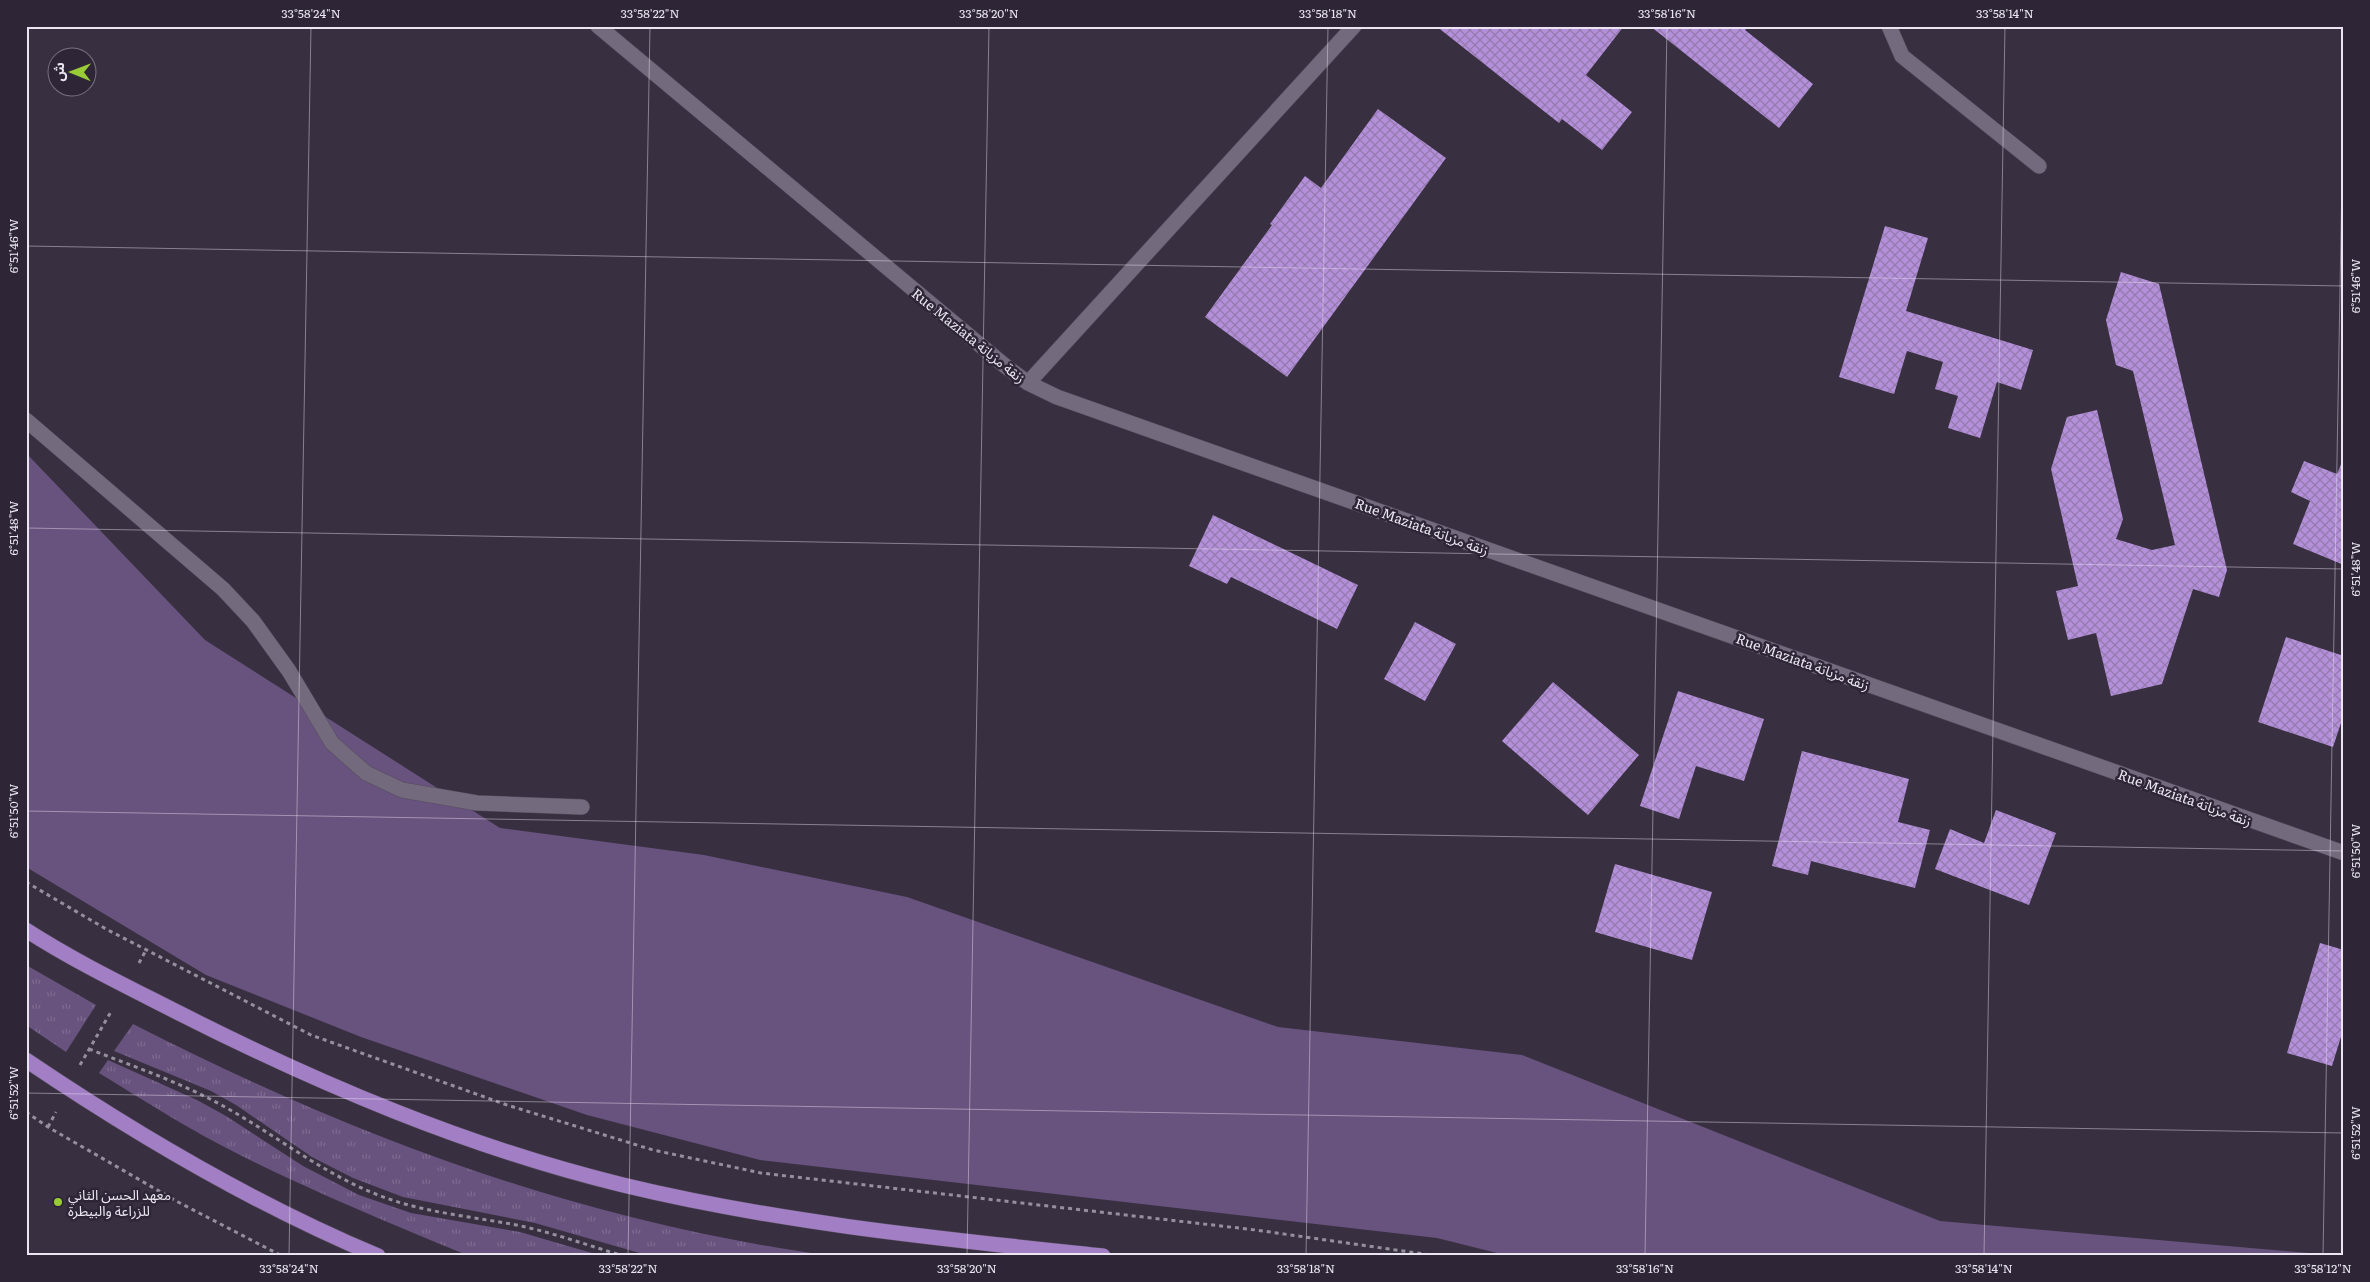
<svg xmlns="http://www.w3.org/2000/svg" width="2370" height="1282" font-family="Literata,'Noto Sans Arabic',serif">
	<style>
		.green { fill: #68527e }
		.park { fill: url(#park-tufts) }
		.building { fill: url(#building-cross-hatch) }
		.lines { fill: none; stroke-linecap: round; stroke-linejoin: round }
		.minor-casing { stroke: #554d5c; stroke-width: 16 }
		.major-casing { stroke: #554d5c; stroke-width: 16 }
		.path { stroke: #96909e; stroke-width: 3; stroke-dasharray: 4 4; stroke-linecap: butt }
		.minor { stroke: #736a7d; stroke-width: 15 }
		.major { stroke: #a27ec5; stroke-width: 15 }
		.ticks { fill: none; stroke: #eae5f0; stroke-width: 1; stroke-opacity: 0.45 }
		.poi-dot { fill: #99cb36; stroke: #2e2637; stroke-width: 2 }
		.labels { text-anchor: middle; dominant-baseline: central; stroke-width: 5; stroke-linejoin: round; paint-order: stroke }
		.street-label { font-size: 14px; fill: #eae5f0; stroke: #2e2637 }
		.poi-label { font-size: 14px; fill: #eae5f0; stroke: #2e2637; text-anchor: start }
		.neatline { fill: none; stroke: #eae5f0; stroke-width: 2 }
		.ticks-label { font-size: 12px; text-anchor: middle; fill: #eae5f0 }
	</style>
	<defs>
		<pattern id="park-tufts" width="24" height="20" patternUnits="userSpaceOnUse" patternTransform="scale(1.25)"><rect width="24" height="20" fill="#68527e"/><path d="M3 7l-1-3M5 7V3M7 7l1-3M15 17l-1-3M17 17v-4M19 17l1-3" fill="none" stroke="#7e6b91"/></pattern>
		<pattern id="building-cross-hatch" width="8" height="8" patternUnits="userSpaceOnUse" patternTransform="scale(1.25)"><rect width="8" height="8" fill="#b590da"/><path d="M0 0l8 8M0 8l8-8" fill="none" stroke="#947aae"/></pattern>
	</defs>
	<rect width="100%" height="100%" fill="#383041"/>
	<!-- green -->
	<path class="green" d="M26,453L205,640L500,828L704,855L907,897L1278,1027L1522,1055L1940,1221L2344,1256H1509L1437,1238L760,1160L587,1115L361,1037L206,975L26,867Z"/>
	<!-- park -->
	<path class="park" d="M26,965L96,1005L66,1052L26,1025Z
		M133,1024C357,1138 581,1222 832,1256H650L535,1223L403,1197L353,1178L312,1157L236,1105L211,1091L114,1051Z
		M108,1060L197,1100L226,1116L303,1166L359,1195L411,1213L520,1232L602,1256H468L462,1253C387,1222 312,1191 240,1155C192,1131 146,1102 99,1073Z"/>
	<!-- building -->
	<path class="building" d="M1436,26H1624L1586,75L1632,112L1602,150L1562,119L1559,123Z
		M1650,26H1749L1745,30L1813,84L1779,128Z
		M1378,109L1446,158L1287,377L1205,317L1272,225L1270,224L1305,176L1321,188Z
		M1885,226L1928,238L1906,311L2033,350L2021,390L1997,382L1980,438L1948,428L1958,396L1935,389L1943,362L1907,351L1894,394L1839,377Z
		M2121,272L2159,284L2227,570L2219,597L2193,589L2162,684L2111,696L2096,633L2068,640L2056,591L2078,586L2051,469L2067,417L2097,410L2123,519L2116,539L2152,550L2175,545L2133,371L2116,365L2106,320Z
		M2344,457V565L2293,544L2310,501L2291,492L2304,461L2337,474Z
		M1213,515L1358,585L1337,629L1231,577L1227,584L1189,566Z
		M1415,622L1456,644L1425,701L1384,679Z
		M2286,637L2344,656V714L2333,747L2258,722Z
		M1553,682L1639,755L1588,815L1502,741Z
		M1678,691L1764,719L1744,781L1696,766L1679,819L1640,806Z
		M1802,751L1909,779L1898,822L1930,830L1915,888L1811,861L1808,875L1772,866Z
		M1996,810L2056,833L2029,905L1935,869L1950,829L1984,843Z
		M1615,864L1712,892L1692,960L1595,932Z
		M2320,943L2344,950V1027L2332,1066L2287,1053Z"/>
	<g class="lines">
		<!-- minor casing -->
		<g class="minor-casing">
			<path id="minor" d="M598,26L1004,365L1028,383L1057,397L2344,853
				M1889,26L1902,56L2039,166
				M1028,383L1354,26
				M26,420L223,589L253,621L289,671L332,743L366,773L402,790L477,803L582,807"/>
		</g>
		<!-- major casing -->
		<g class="major-casing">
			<path id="major" d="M26,930C74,961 126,986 177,1012C319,1084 467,1147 623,1185C780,1223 943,1239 1103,1256
				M26,1060C137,1135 254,1204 378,1256"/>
		</g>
		<!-- path -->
		<path class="path" d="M26,882L106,929L311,1035L507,1105L653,1150L761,1173L1256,1230L1438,1256
			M139,963L146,950
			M89,1049C135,1067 182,1083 225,1107C277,1136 322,1173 378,1195C421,1212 467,1216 511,1224C549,1231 586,1245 624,1256
			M80,1065L112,1010
			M26,1112L48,1127L178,1202L282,1256
			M48,1127L56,1112"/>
		<!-- minor -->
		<use href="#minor" class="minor"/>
		<!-- major -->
		<use href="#major" class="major"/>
	</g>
	<!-- ticks -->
	<path class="ticks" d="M26,246L2344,286M26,528L2344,569M26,811L2344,851M26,1093L2344,1133M289,1256L311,26M628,1256L650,26M967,1256L989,26M1306,1256L1328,26M1645,1256L1667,26M1984,1256L2005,26M2323,1256L2344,62"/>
	<!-- markers -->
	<circle class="poi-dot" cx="58" cy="1202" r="5"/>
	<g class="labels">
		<!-- street labels -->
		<g class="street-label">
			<text transform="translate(969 335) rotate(39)">Rue Maziata زنقة مزياتة</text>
			<text transform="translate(1422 526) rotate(20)">Rue Maziata زنقة مزياتة</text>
			<text transform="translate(1803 661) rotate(20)">Rue Maziata زنقة مزياتة</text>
			<text transform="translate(2185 797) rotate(20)">Rue Maziata زنقة مزياتة</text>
		</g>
		<!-- poi labels -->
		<g class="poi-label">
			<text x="68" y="1194">معهد الحسن الثاني<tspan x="68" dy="16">للزراعة والبيطرة</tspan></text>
		</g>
	</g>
	<!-- border -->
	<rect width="2370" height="1282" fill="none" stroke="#2e2637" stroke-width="55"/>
	<!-- north arrow -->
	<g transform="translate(72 72) rotate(271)"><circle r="24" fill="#2e2637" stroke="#797281"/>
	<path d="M0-4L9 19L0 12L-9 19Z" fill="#99cb36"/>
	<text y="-8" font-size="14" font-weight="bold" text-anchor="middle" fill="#eae5f0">ش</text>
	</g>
	<rect x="28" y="28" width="2314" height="1226" class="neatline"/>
	<g class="ticks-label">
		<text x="311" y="18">33°58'24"N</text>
		<text x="650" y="18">33°58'22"N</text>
		<text x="989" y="18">33°58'20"N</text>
		<text x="1328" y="18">33°58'18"N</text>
		<text x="1667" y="18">33°58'16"N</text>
		<text x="2005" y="18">33°58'14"N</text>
		<text transform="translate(14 246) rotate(-90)" y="4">6°51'46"W</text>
		<text transform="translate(2356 286) rotate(-90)" y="4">6°51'46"W</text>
		<text transform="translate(14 528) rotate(-90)" y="4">6°51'48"W</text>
		<text transform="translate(2356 569) rotate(-90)" y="4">6°51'48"W</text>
		<text transform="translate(14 811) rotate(-90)" y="4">6°51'50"W</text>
		<text transform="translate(2356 851) rotate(-90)" y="4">6°51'50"W</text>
		<text transform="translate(14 1093) rotate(-90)" y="4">6°51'52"W</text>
		<text transform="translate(2356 1133) rotate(-90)" y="4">6°51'52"W</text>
		<text x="289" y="1273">33°58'24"N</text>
		<text x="628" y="1273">33°58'22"N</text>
		<text x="967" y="1273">33°58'20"N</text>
		<text x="1306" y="1273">33°58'18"N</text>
		<text x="1645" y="1273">33°58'16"N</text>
		<text x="1984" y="1273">33°58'14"N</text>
		<text x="2323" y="1273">33°58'12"N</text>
	</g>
</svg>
